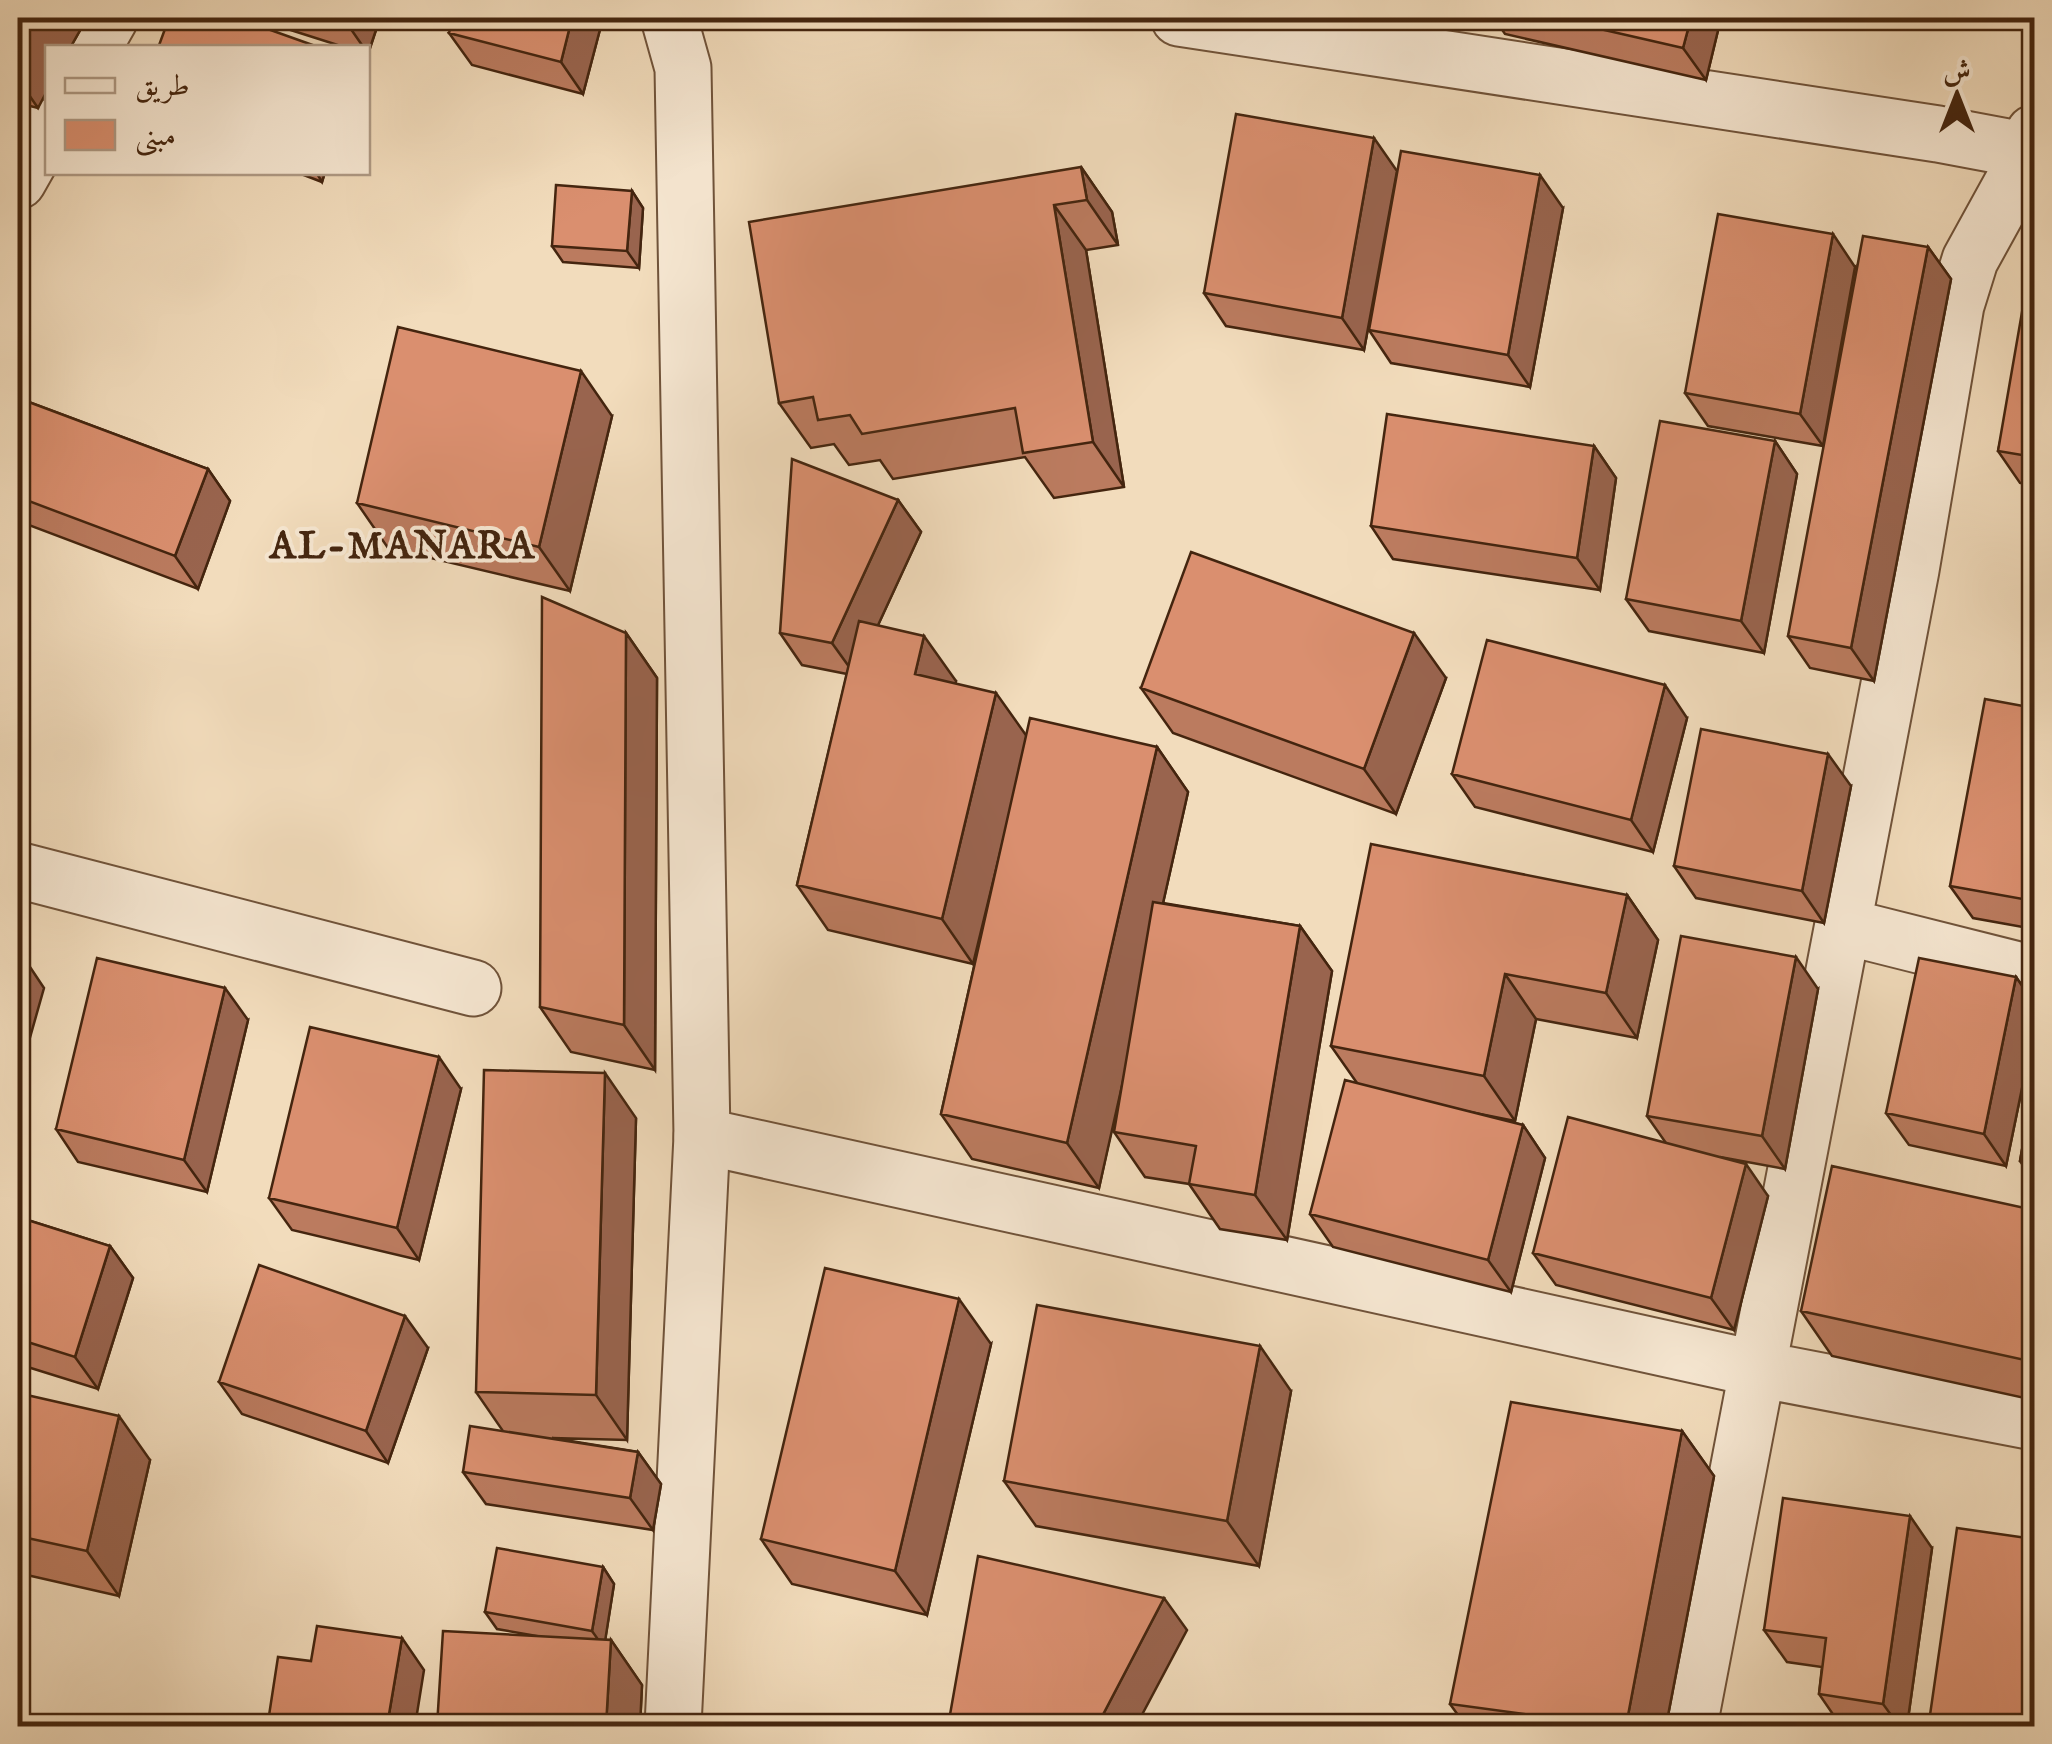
<svg xmlns="http://www.w3.org/2000/svg" width="2052" height="1744" font-family="'IM FELL English',Amiri,serif">
	<style>
		.lines { fill: none; stroke-linecap: round; stroke-linejoin: round }
		.minor-casing { stroke: #70533a; stroke-width: 59 }
		.tertiary-casing { stroke: #70533a; stroke-width: 59 }
		.minor { stroke: #f7e8d3; stroke-width: 55 }
		.tertiary { stroke: #f7e8d3; stroke-width: 55 }
		.wall { fill: #bb7b5f; stroke: #44250f; stroke-width: 2.5 }
		.shaded-wall { fill: #99644e; stroke: #44250f; stroke-width: 2.5 }
		.building { fill: #da8f6f; stroke: #44250f; stroke-width: 2.5 }
		.labels { text-anchor: middle; dominant-baseline: central; stroke-width: 8; stroke-linejoin: round; paint-order: stroke }
		.district-label { font-size: 38px; font-weight: bold; letter-spacing: 2.5px; fill: #44250f; stroke: #f7e8d3 }
	</style>
	<rect width="100%" height="100%" fill="#f2dcbc"/>
	<filter id="stains"><feTurbulence type="fractalNoise" baseFrequency=".002" numOctaves="4"/><feColorMatrix values="0 0 0 0 .2 0 0 0 0 .09 0 0 0 0 .02 0 0 0 .5 -.17"/></filter>
	<radialGradient id="worn" r=".72"><stop offset=".6" stop-color="#630" stop-opacity="0"/><stop offset="1" stop-color="#630" stop-opacity=".3"/></radialGradient>
	<g class="lines">
		<!-- minor casing -->
		<g class="minor-casing">
			<path id="minor" d="M1179,18L1938,134L2034,152
				M93,48L110,18
				M18,181L48,128
				M18,870L473,988
				M1843,926L2034,974
				M702,1136L1758,1369L2034,1422
				M1689,1726L1911,570L1956,305L1970,260L2030,151L2034,133"/>
		</g>
		<!-- tertiary casing -->
		<g class="tertiary-casing">
			<path id="tertiary" d="M669,18L683,68L702,1136L673,1726"/>
		</g>
		<!-- minor -->
		<use href="#minor" class="minor"/>
		<!-- tertiary -->
		<use href="#tertiary" class="tertiary"/>
	</g>
	<!-- wall -->
	<path class="wall" d="M18,18H87L70,48H48L38,108L18,103Z
		M253,18H380L368,54V48H347Z
		M603,18L583,94L472,65L449,33Z
		M1494,18H1721L1706,80L1505,34Z
		M1081,167L1112,212L1118,245L1086,250L1124,487L1054,498L1025,457L893,479L880,460L849,465L834,444L811,448L779,403Z
		M1397,171L1364,350L1226,326L1204,293Z
		M296,172H325L322,182Z
		M632,191L643,208L639,268L563,262L552,246Z
		M1563,208L1530,387L1391,363L1369,330Z
		M1928,247L1951,279L1874,681L1810,668L1788,636Z
		M1855,267L1823,446L1708,426L1685,393Z
		M2034,291V486L2020,483L1998,451Z
		M18,398L208,469L230,501L198,589L18,521Z
		M612,416L570,591L388,548L357,503Z
		M1775,441L1797,474L1764,653L1649,631L1626,599Z
		M1594,446L1616,478L1600,590L1393,559L1371,526Z
		M898,500L921,532L878,625L956,681L955,684L1026,736L1157,747L1188,792L1163,903L1300,926L1332,971L1287,1240L1220,1229L1189,1184L1145,1177L1114,1132L1121,1086L1099,1188L972,1159L941,1114L993,882L973,964L828,930L797,885L847,674L802,665L780,633Z
		M626,633L657,678L655,1070L571,1052L540,1007Z
		M1446,678L1396,814L1173,733L1141,688Z
		M2034,708V929L1973,918L1950,886Z
		M1687,718L1653,852L1475,807L1452,774Z
		M1851,786L1824,923L1696,898L1674,866Z
		M1627,895L1658,940L1637,1038L1536,1019L1515,1121L1465,1111L1523,1125L1545,1158L1511,1292L1333,1247L1310,1214L1357,1083L1331,1046Z
		M2016,977L2034,1003V1030L2006,1166L1909,1145L1886,1113Z
		M1818,989L1785,1169L1720,1157L1768,1196L1734,1330L1556,1285L1533,1253L1666,1143L1647,1116Z
		M248,1020L207,1192L78,1162L56,1129Z
		M2034,1082V1182L2020,1161Z
		M461,1089L419,1260L292,1230L269,1198Z
		M636,1118L627,1440L552,1438L638,1452L661,1484L653,1530L486,1504L463,1472L503,1431L476,1392Z
		M2034,1210V1400L1832,1356L1801,1311Z
		M18,1217L110,1246L133,1278L98,1389L18,1364Z
		M991,1344L927,1615L792,1584L761,1539Z
		M428,1348L388,1463L242,1414L219,1382Z
		M1291,1391L1259,1566L1036,1526L1004,1481Z
		M18,1393L150,1460L119,1596L18,1573Z
		M1682,1431L1714,1476L1666,1726H1466L1450,1704Z
		M1932,1548L1907,1726H1841L1819,1694L1822,1667L1787,1662L1764,1630Z
		M603,1567L614,1584L605,1640H611L642,1685L640,1726H437L537,1636L497,1629L485,1612Z
		M1930,1715L2034,1726H1939Z"/>
	<!-- shaded-wall -->
	<path class="shaded-wall" d="M31,18H87L70,48H48V89L38,108L18,79V42Z
		M347,18H380L368,54V48H364L346,22Z
		M572,18H603L583,94L561,62Z
		M1691,18H1721L1706,80L1683,48Z
		M1374,138L1397,171L1364,350L1342,318Z
		M1081,167L1112,212L1118,245L1087,200Z
		M316,172H325L322,182Z
		M1540,175L1563,208L1530,387L1508,355Z
		M632,191L643,208L639,268L627,251Z
		M1054,205L1086,250L1124,487L1093,442Z
		M1833,234L1855,267L1823,446L1800,414Z
		M1928,247L1951,279L1874,681L1851,648Z
		M581,371L612,416L570,591L539,547Z
		M1775,441L1797,474L1764,653L1741,621Z
		M1594,446L1616,478L1600,590L1577,558Z
		M208,469L230,501L198,589L175,556Z
		M898,500L921,532L855,675L832,643Z
		M626,633L657,678L655,1070L624,1025Z
		M1414,633L1446,678L1396,814L1364,769Z
		M924,636L956,681L946,719L915,674Z
		M1665,685L1687,718L1653,852L1631,820Z
		M996,693L1028,738L973,964L942,919Z
		M1157,747L1188,792L1099,1188L1067,1143Z
		M1828,754L1851,786L1824,923L1802,891Z
		M1627,895L1658,940L1637,1038L1606,993Z
		M1300,926L1332,971L1287,1240L1255,1195Z
		M22,955L44,988L18,1080V971Z
		M1796,957L1818,989L1785,1169L1762,1136Z
		M1505,974L1536,1019L1515,1121L1484,1076Z
		M2016,977L2034,1003V1030L2006,1166L1984,1134Z
		M225,988L248,1020L207,1192L184,1160Z
		M439,1057L461,1089L419,1260L397,1228Z
		M605,1073L636,1118L627,1440L596,1395Z
		M1523,1125L1545,1158L1511,1292L1488,1260Z
		M1746,1164L1768,1196L1734,1330L1711,1298Z
		M110,1246L133,1278L98,1389L75,1357Z
		M959,1299L991,1344L927,1615L895,1571Z
		M405,1316L428,1348L388,1463L366,1431Z
		M1260,1346L1291,1391L1259,1566L1227,1521Z
		M119,1416L150,1460L119,1596L87,1551Z
		M1682,1431L1714,1476L1666,1726H1626Z
		M638,1452L661,1484L653,1530L630,1498Z
		M1910,1516L1932,1548L1907,1726H1899L1883,1704Z
		M603,1567L614,1584L604,1648L592,1631Z
		M1164,1598L1187,1630L1136,1726H1097Z
		M402,1638L424,1670L415,1726H387Z
		M611,1640L642,1685L640,1726H606Z"/>
	<!-- building -->
	<path class="building" d="M18,18H31L18,42Z
		M169,18H237L321,48H158Z
		M332,18H347L346,22Z
		M453,18H572L561,62L449,33Z
		M1552,18H1691L1683,48Z
		M1236,114L1374,138L1342,318L1204,293Z
		M1401,151L1540,175L1508,355L1369,330Z
		M1081,167L1087,200L1054,205L1093,442L1023,453L1015,408L862,434L850,415L818,420L813,397L779,403L749,222Z
		M556,185L632,191L627,251L552,246Z
		M1718,214L1833,234L1800,414L1685,393Z
		M1863,236L1928,247L1851,648L1788,636Z
		M2026,289L2034,291V457L1998,451Z
		M398,327L581,371L539,547L357,503Z
		M18,398L208,469L175,556L18,497Z
		M1387,414L1594,446L1577,558L1371,526Z
		M1660,421L1775,441L1741,621L1626,599Z
		M792,459L898,500L832,643L780,633Z
		M1191,552L1414,633L1364,769L1141,688Z
		M542,597L626,633L624,1025L540,1007Z
		M859,621L924,636L915,674L996,693L942,919L797,885Z
		M1487,640L1665,685L1631,820L1452,774Z
		M1985,699L2034,708V901L1950,886Z
		M1030,718L1157,747L1067,1143L941,1114Z
		M1701,729L1828,754L1802,891L1674,866Z
		M1371,844L1627,895L1606,993L1505,974L1484,1076L1331,1046Z
		M1153,902L1300,926L1255,1195L1189,1184L1196,1146L1114,1132Z
		M1681,936L1796,957L1762,1136L1647,1116Z
		M18,954L22,955L18,971Z
		M97,958L225,988L184,1160L56,1129Z
		M1919,958L2016,977L1984,1134L1886,1113Z
		M310,1027L439,1057L397,1228L269,1198Z
		M484,1070L605,1073L596,1395L476,1392Z
		M1345,1080L1523,1125L1488,1260L1310,1214Z
		M2034,1082V1164L2020,1161Z
		M1568,1117L1746,1164L1711,1298L1533,1253Z
		M1832,1166L2034,1210V1362L1801,1311Z
		M18,1217L110,1246L75,1357L18,1339Z
		M259,1265L405,1316L366,1431L219,1382Z
		M825,1268L959,1299L895,1571L761,1539Z
		M1037,1305L1260,1346L1227,1521L1004,1481Z
		M18,1393L119,1416L87,1551L18,1536Z
		M1511,1402L1682,1431L1626,1726H1614L1450,1704Z
		M470,1426L638,1452L630,1498L463,1472Z
		M1783,1498L1910,1516L1883,1704L1819,1694L1826,1638L1764,1630Z
		M1957,1528L2034,1539V1726H2008L1930,1715Z
		M497,1548L603,1567L592,1631L485,1612Z
		M978,1556L1164,1598L1097,1726H948Z
		M317,1626L402,1638L387,1726H276L268,1722L278,1657L311,1661Z
		M443,1631L611,1640L606,1726H437Z"/>
	<g class="labels">
		<!-- district labels -->
		<g class="district-label">
			<text x="403" y="548">AL-MANARA</text>
		</g>
	</g>
	<!-- margin -->
	<rect width="2052" height="1744" fill="none" stroke="#f2dcbc" stroke-width="60"/>
	<rect x="20" y="20" width="2012" height="1704" fill="none" stroke="#44250f" stroke-width="5"/>
	<rect x="30" y="30" width="1992" height="1684" fill="none" stroke="#44250f" stroke-width="2.5"/>
	<!-- legend -->
	<rect x="45" y="45" width="325" height="130" fill="#f7e8d3" stroke="#af9a85" stroke-width="2.5"/>
	<rect x="65" y="78" width="50" height="15" fill="#f7e8d3" stroke="#af9a85" stroke-width="2.5"/>
	<text x="135" y="95" font-size="30" fill="#44250f">طريق</text>
	<rect x="65" y="120" width="50" height="30" fill="#da8f6f" stroke="#af9a85" stroke-width="2.5"/>
	<text x="135" y="145" font-size="30" fill="#44250f">مبنى</text>
	<!-- north arrow -->
	<g transform="translate(1957 95)" stroke="#f7e8d3" stroke-width="8" paint-order="stroke">
	<path d="M0-8L18 38L0 25L-18 38Z" fill="#44250f"/>
	<text y="-15" font-size="28" font-weight="bold" text-anchor="middle" fill="#44250f">ش</text>
	</g>
	<rect width="100%" height="100%" filter="url(#stains)"/>
	<rect width="100%" height="100%" fill="url(#worn)"/>
</svg>
